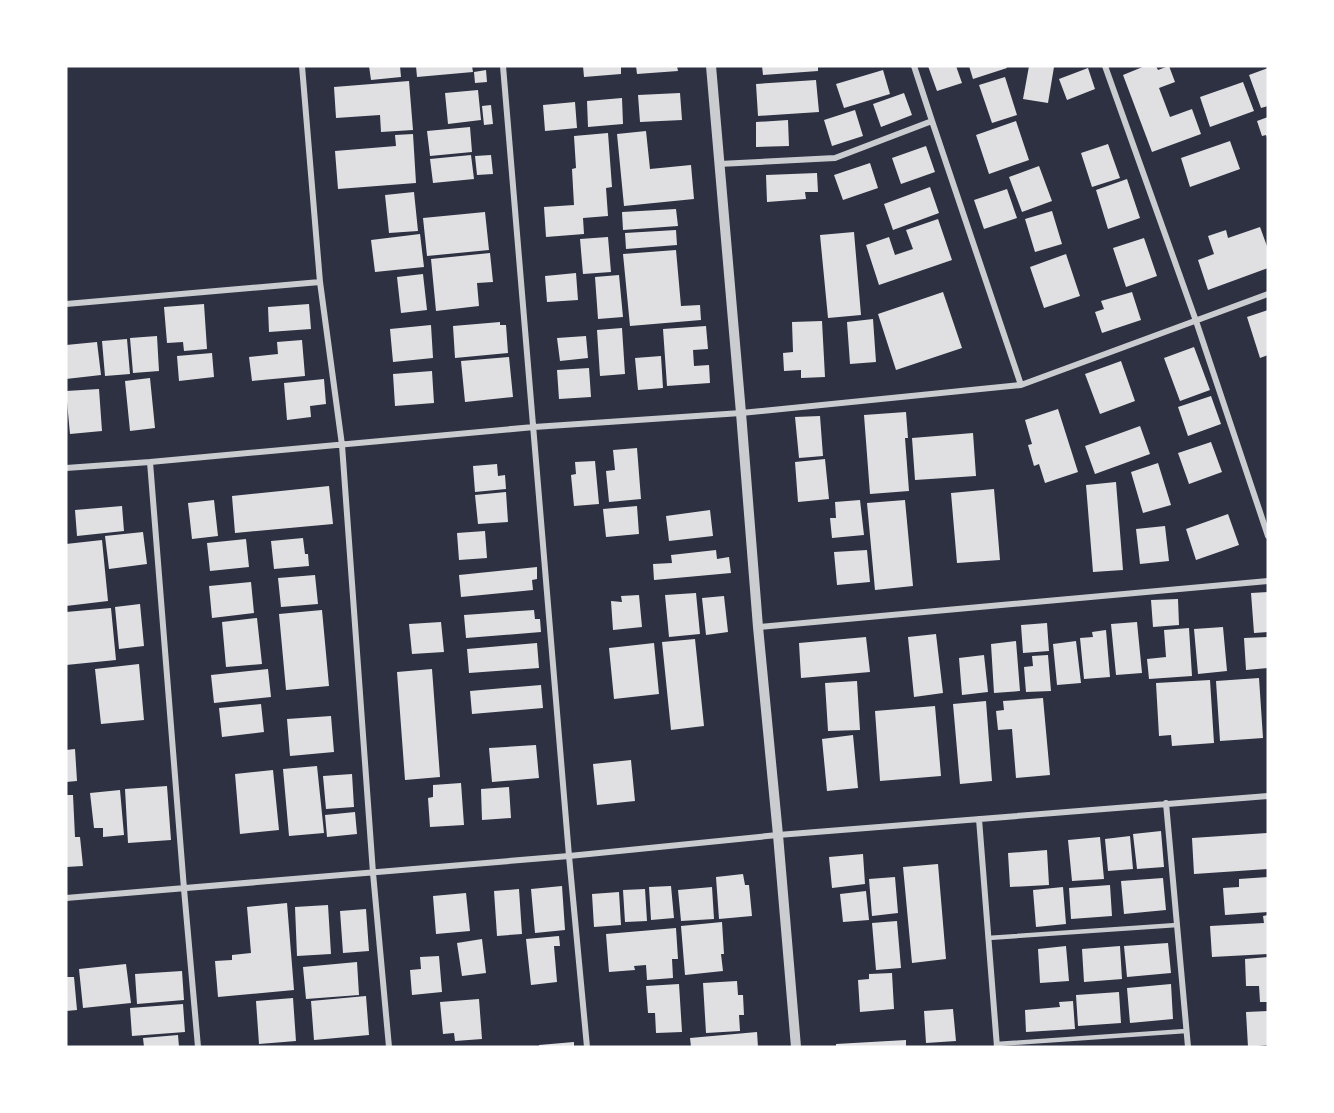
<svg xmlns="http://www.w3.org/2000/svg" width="1334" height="1113" font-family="Rubik,sans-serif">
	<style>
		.building { fill: #e0e0e3 }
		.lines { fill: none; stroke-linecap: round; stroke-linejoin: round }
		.service { stroke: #caccd0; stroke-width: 4.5 }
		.minor { stroke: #caccd0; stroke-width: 6 }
		.tertiary { stroke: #caccd0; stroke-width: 10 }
	</style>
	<rect width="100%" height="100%" fill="#2d3142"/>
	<!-- building -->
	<path class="building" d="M369,66H400L401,77L371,80Z
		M416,66H472L473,72L417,77Z
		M583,66H621V74L584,77Z
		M636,66H677L678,71L637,74Z
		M762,66H818V71L763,75Z
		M928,66H956L962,83L937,91Z
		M969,66H1006L1007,68L973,79Z
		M1029,66L1054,67L1048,103L1023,99Z
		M1145,66H1156L1158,70L1169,66L1175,82L1159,88L1170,117L1192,109L1201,134L1152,152L1123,75Z
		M1088,68L1095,89L1067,100L1059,79Z
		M1268,68V106L1261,108L1249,75Z
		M486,70L487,82L475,83L474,72Z
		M883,70L890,94L844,108L836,84Z
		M1005,77L1017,115L992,123L979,85Z
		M816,80L819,112L758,116L756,84Z
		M409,81L413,130L381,132L380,115L336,118L334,87Z
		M1243,82L1254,111L1210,127L1200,97Z
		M478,90L481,120L448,124L445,93Z
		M680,93L682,120L640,122L638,95Z
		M904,93L912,115L881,127L873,104Z
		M622,98L623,124L588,127L587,101Z
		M575,102L577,128L545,131L543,105Z
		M491,105L493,124L484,125L482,106Z
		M855,110L863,136L832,146L824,120Z
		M1268,117V140L1266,135L1262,136L1257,121Z
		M788,120L789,146L756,147V122Z
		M1016,121L1029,160L989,174L976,135Z
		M470,127L472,152L430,156L427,131Z
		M646,131L650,169L691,165L694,199L624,206L617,134Z
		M608,133L612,187L606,188L608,216L583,218L584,234L546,237L544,207L574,205L572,169L576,168L574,136Z
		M413,134L416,183L338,189L335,151L396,146L395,135Z
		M1230,141L1240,169L1190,187L1181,158Z
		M1108,144L1120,178L1092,187L1081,153Z
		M926,146L935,172L901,184L892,158Z
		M471,155L474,179L433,183L430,159Z
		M491,155L493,174L477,175L475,156Z
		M870,163L878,188L843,200L834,175Z
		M1039,166L1052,201L1022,212L1009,177Z
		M817,173L818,192H805L806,199L767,202L766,175Z
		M1127,179L1140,218L1108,229L1096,190Z
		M930,187L939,213L893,230L884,204Z
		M1007,189L1017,218L984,229L974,200Z
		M414,192L418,231L389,233L385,195Z
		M676,209L678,226L623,230L622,212Z
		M1052,211L1062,244L1035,252L1025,219Z
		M485,212L489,250L427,256L423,218Z
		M938,219L952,260L879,285L866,245L889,237L895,255L913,249L906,230Z
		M1260,227L1268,249V268L1208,290L1198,260L1214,254L1208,236L1226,230L1228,238Z
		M676,230L677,245L626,249L625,233Z
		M854,232L861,315L828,318L820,235Z
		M420,234L424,267L375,272L371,240Z
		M608,237L611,272L583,274L580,239Z
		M1144,238L1157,276L1126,287L1113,248Z
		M676,250L681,306L700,305L701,320L630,326L623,254Z
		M490,253L493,282L477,283L479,306L436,311L431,259Z
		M1066,254L1080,296L1044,308L1030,267Z
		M576,273L578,300L547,302L545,276Z
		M423,274L427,310L401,313L397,277Z
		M619,275L623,317L598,319L595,277Z
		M943,292L962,348L896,370L878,314Z
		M1132,292L1141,320L1102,333L1095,312L1104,309L1101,301Z
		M204,304L207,349L184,351L183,342L167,343L164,307Z
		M309,304L311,329L269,332L268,307Z
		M1268,310V355L1260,358L1247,317Z
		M873,319L876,362L850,364L847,322Z
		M822,321L825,377L801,378V370L784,371L783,353L793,352L792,322Z
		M500,322V325H506L508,353L455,358L453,326Z
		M431,325L433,358L393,362L390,329Z
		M706,326L708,349L693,350L694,366L709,365L710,383L667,386L663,329Z
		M622,328L625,374L600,376L597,330Z
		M157,336L159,371L133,373L130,338Z
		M586,336L588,358L560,361L557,338Z
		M127,339L130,374L105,376L102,341Z
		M302,340L305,376L252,381L249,357L278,354L277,342Z
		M97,342L101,375L66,379V345Z
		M1194,347L1210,390L1180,401L1164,358Z
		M212,353L214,377L179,381L177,356Z
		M661,356L663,388L638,390L635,358Z
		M509,357L513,397L465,402L461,361Z
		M1121,361L1135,401L1100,414L1085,374Z
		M589,368L591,397L559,399L557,370Z
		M432,371L434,403L395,406L393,374Z
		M150,378L155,428L130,431L125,381Z
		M324,379L326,404L310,406L311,417L287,420L284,383Z
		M99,389L102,431L70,434L66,391Z
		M1211,396L1221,424L1188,436L1178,407Z
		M1058,409L1078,472L1045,483L1039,464L1034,466L1028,445L1032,444L1025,420Z
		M906,412L908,438H905L909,491L870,494L864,415Z
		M820,416L823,456L799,458L795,417Z
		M1140,426L1150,454L1095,474L1085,446Z
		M973,433L976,476L915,480L912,438Z
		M1211,442L1222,472L1189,484L1178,453Z
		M637,448L641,499L609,502L606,471L615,470L613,450Z
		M825,459L829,499L798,502L795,462Z
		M595,461L599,504L574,506L571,475L576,474L575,462Z
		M1158,463L1171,505L1143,513L1131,472Z
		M497,464L498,476L505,475L506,489L475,492L473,466Z
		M1116,482L1123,570L1093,572L1086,485Z
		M329,486L333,524L235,533L232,496Z
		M994,489L1000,560L957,563L951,493Z
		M506,492L508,522L478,524L475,495Z
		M214,500L218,536L192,539L188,503Z
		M860,500L864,535L832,538L830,518H836L835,502Z
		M905,500L913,586L875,590L867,503Z
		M122,506L124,531L77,536L75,510Z
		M637,506L639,534L606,537L603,509Z
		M710,510L713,536L669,541L666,516Z
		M1228,514L1239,545L1196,560L1186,529Z
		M1165,526L1169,561L1140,564L1136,529Z
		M485,531L487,558L459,560L457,533Z
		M143,532L147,564L109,569L105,536Z
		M303,538L305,554H308L309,566L274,569L271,541Z
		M246,539L249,567L210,571L207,543Z
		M102,540L108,601L66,606V544Z
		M716,550L717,559L729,557L731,573L654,580L653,564L672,563L671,555Z
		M867,550L870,582L837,585L834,552Z
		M537,567V579L532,580L533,590L461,597L459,575Z
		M315,575L318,604L281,607L278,578Z
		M251,582L254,613L212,618L209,586Z
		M1268,592V632L1254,633L1251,593Z
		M696,593L700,634L669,637L665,595Z
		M639,595L642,627L613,630L611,601L622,602L621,596Z
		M724,596L728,632L706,635L702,598Z
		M1178,599L1179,625L1153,627L1151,600Z
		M140,604L144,646L119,649L115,607Z
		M111,608L116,660L66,665V612Z
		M322,610L329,686L286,690L279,614Z
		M534,610L535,619H540L541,632L466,638L464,615Z
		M257,618L262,664L226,667L222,622Z
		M441,622L444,652L412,654L409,624Z
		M1137,622L1142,673L1116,675L1111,624Z
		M1047,623L1049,651L1023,653L1021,625Z
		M1223,627L1227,671L1198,674L1194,629Z
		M1189,628L1192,676L1149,679L1147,659L1166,657L1164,630Z
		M1106,630L1110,677L1084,679L1080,638L1093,637L1092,632Z
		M936,634L943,693L914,697L908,637Z
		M866,637L870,672L801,678L799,643Z
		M1268,637V668L1246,670L1244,638Z
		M695,639L704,726L671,730L662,642Z
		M1016,641L1020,691L994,693L991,644Z
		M1076,641L1081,683L1057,685L1053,644Z
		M537,643L539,668L469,673L467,649Z
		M654,643L659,694L614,699L609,648Z
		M984,655L988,692L962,695L959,658Z
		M1048,655L1051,691L1026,692L1024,667L1033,666L1032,656Z
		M139,664L144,720L101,724L95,669Z
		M268,669L271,697L214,703L211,675Z
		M432,669L440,777L405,780L397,672Z
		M1259,678L1263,738L1220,741L1216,681Z
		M1210,680L1214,743L1172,746L1171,735L1159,736L1156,683Z
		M857,681L860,730L828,731L825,683Z
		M541,685L543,708L472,714L470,691Z
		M1043,698L1050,775L1016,778L1012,729L998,730L996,711L1004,710L1003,701Z
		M986,701L992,781L960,784L953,704Z
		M261,704L264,732L222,737L219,708Z
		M935,706L941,776L880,781L875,711Z
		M331,716L334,752L290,756L287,719Z
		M853,735L858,788L827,791L822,739Z
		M536,745L539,778L492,782L489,748Z
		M75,749L77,781L66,782V750Z
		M631,760L635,801L597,805L593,764Z
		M317,766L324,833L289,836L283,769Z
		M273,770L279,830L240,834L235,774Z
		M352,774L354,807L326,809L323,776Z
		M461,783L464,825L430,827L428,798L433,797V785Z
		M167,786L171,840L128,843L125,789Z
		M509,787L511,818L482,820L481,789Z
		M120,790L124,835L103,837V828H94L90,793Z
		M66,795H73L75,837H80L83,866L66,867Z
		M355,812L357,834L327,837L325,815Z
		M1161,831L1164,867L1137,869L1133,834Z
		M1267,833L1268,869L1194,874L1192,838Z
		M1130,836L1133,869L1108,871L1105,839Z
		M1100,837L1104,879L1072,881L1068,840Z
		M1047,850L1049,885L1010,887L1008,853Z
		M863,854L865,884L832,888L829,857Z
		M938,864L946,959L912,963L903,867Z
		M743,874L745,885H749L752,916L719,919L716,877Z
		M895,877L898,913L872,916L869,879Z
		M1268,877V912L1225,915L1223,888L1239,887V879Z
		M1163,878L1166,910L1124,914L1121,881Z
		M1110,885L1112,916L1071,919L1069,888Z
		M562,886L565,930L535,933L531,889Z
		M671,886L674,918L651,920L649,887Z
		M712,887L714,919L681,921L678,890Z
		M1063,887L1066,924L1036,927L1033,890Z
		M519,889L522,934L497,936L494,891Z
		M645,889L647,921L625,922L623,890Z
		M866,891L869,920L843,922L840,894Z
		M619,892L621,925L594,927L592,894Z
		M466,893L470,931L436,934L433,896Z
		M287,903L294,990L218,997L215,961L232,960V955L251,953L247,907Z
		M328,905L331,954L297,956L295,907Z
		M366,909L369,951L343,953L340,911Z
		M1268,915V954L1212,957L1210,926L1264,923L1263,916Z
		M897,921L901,968L876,970L872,923Z
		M722,922L724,954H721L723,971L685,975L681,926Z
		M676,928L678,959H672L673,978L647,980L646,965L634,966L635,970L609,972L606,934Z
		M559,936L560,946H554L557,982L531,985L526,939Z
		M482,939L486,973L462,976L457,943Z
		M1168,943L1171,973L1127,977L1124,946Z
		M1066,946L1069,981L1040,983L1038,949Z
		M1120,946L1122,979L1084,982L1082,949Z
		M439,956L442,992L412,995L410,970L421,969L420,957Z
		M1268,957V1002H1260L1259,986H1246L1245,959Z
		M357,962L359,995L306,999L303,967Z
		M126,964L131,1003L83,1008L79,969Z
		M182,971L184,1000L137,1004L135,974Z
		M892,973L894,1009L860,1012L858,980L869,979V974Z
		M66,977H74L77,1010L66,1011Z
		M737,981L738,995H743L744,1015H739L740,1031L706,1033L703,983Z
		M679,984L682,1032L656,1033L655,1013H648L646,986Z
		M1171,984L1173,1019L1130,1023L1127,988Z
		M1119,992L1121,1023L1078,1026L1076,995Z
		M366,996L369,1035L314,1040L311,1001Z
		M293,998L296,1041L259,1044L256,1001Z
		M479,999L482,1039L455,1041L454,1033L443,1034L440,1002Z
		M1073,1001L1075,1029L1026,1032L1025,1010L1060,1007L1059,1002Z
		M183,1004L185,1032L132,1036L130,1008Z
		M953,1009L956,1041L926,1043L924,1011Z
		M1268,1011V1045L1248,1047L1246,1012Z
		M757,1032L758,1047H691L690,1038Z
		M178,1035L179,1047H144L143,1038Z
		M906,1040V1047H836V1044Z
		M574,1042V1047H539V1045Z"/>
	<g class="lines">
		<!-- service -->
		<path class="service" d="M988,938L1177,925
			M997,1044L1186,1031"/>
		<!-- minor -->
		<path class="minor" d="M302,66L320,282L342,445L373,873L389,1047
			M503,66L569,856L587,1047
			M914,66L932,121L1021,385
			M1105,66L1196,321L1268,536
			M719,164L835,158L932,121
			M66,304L320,282
			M150,462L184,889L198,1047
			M66,468L150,462L534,427L741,413L1021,385L1268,294
			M758,627L1268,581
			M1166,803L1188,1047
			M979,819L997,1047
			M66,898L569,856L778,835L1268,796"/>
		<!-- tertiary -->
		<path class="tertiary" d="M711,66L741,413L758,627L778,835L796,1047"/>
	</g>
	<!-- border -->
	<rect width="1334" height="1113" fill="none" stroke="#ffffff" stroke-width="135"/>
</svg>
